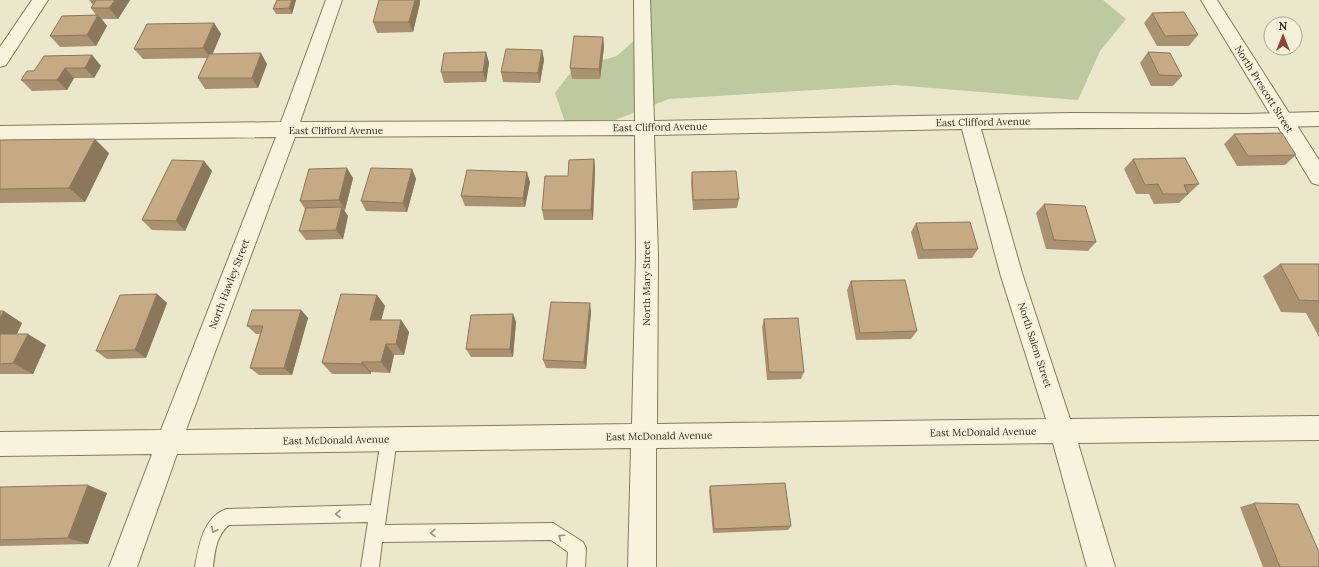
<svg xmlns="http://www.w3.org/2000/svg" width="1319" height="567" font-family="Lora,serif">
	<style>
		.green { fill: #bdc99e }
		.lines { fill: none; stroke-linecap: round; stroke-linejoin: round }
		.service-casing { stroke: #877b5f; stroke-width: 2 }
		.minor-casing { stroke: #877b5f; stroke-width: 2 }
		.tertiary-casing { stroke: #877b5f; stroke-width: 2 }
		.service { fill: #f7f3dc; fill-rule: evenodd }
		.minor { fill: #f7f3dc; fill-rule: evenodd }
		.tertiary { fill: #f7f3dc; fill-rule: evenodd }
		.wall { fill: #aa9271 }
		.shaded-wall { fill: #8b775c }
		.building { fill: #c6aa83; stroke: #8b775c }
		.oneway { stroke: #98927f }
		.labels { text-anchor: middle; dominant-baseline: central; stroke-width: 3; stroke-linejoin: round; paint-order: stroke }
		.street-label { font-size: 10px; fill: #383022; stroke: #f3f0d9 }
	</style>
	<rect width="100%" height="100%" fill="#ebe7ca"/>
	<!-- green -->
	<path class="green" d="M650,0H1103L1126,19L1100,51L1078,100L895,85L669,99L615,120L565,122L555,93L574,68L617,56L651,25Z"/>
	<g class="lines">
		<!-- service casing -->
		<g class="service-casing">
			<path id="service" d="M389,431L395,434L397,439L385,525L553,523L583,542L586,548L585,567H567L568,552L551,540L382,542L379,567H361L368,522L229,525C216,536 215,551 213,567H195C199,545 203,518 226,509L371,505L381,439L383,434Z"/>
		</g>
		<!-- minor casing -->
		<g class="minor-casing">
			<path id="minor" d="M32,0H48L6,65L0,67V47Z
				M326,0H342L300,122L635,121L634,0H650L654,121L1073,113L1246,114L1319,112V126C1206,129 1094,127 981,129L1022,273L1070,419L1319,416V440L1078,443L1115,567H1087L1053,443L656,448V567H628L631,448L177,454L137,567H109L152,454L0,456V432L161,430L276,137L0,140V126L281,122ZM962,129L1000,273L1046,419L657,424L658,255L654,135ZM635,135L636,255L632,424L186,430L295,137Z"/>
		</g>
		<!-- tertiary casing -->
		<g class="tertiary-casing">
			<path id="tertiary" d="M1201,0H1217L1319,160V185L1312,183Z"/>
		</g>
		<!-- service -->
		<use href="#service" class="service"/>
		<!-- minor -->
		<use href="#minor" class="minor"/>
		<!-- tertiary -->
		<use href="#tertiary" class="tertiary"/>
	</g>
	<!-- wall -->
	<path class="wall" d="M89,0H130L118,19H102L107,26L96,46L60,47L50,36L96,15L91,8L93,5Z
		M277,0H296L292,14H276L273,9Z
		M420,3L413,32L377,33L373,22Z
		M1152,13L1198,35L1189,46H1157L1144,23Z
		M214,23L221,34L212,54L267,64L258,88L205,89L198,78L207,58L143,59L134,49Z
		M603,37L604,47L600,79H572L570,68Z
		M542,50L544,60L540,83L503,82L501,72Z
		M486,52L489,63L486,82L444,83L441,72Z
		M1148,52L1182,76L1173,86H1151L1140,63Z
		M92,55L101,66L94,78H74L67,90L32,91L21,80L34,71Z
		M1234,134L1296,155L1285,165L1237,166L1224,144Z
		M0,140L109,153L85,202L0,203Z
		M594,159L595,169L593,220H544L542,210Z
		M1133,159L1199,184L1179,203L1154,204L1149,194H1136L1124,169Z
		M204,161L212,171L185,231L152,230L142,220Z
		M412,169L416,179L407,212L366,211L361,201Z
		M692,172L739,199L737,208L693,210L691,182Z
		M353,178L345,210H344L348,216L343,239L306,240L299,231L305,209L300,201Z
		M530,182L525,207L465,206L461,196Z
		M1044,204L1096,242L1088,251L1046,249L1036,213Z
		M916,223L978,249L972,258L918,259L911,232Z
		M1280,264H1319V337L1306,313L1281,312L1263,276Z
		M851,281L917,331L911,339L856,340L847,290Z
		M157,294L167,303L146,358L107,359L96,351Z
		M377,295L385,306L381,320H401L409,332L404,355H394L390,373L371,372V374H332L322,363Z
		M301,310L308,318L292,375H259L250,368L260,334H256L247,326Z
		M0,311L22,323L17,334L46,345L33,374H0Z
		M591,311L586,369L546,368L543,360Z
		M513,314L516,322L513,357H471L466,349Z
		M764,319L804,372L801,379L767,380L762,327Z
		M710,486L791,526L788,530L713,533L709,491Z
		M0,487L107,493L88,544L0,546Z
		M1254,503L1319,567H1263L1240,507Z"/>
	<!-- shaded-wall -->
	<path class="shaded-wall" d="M115,0H130L118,19L109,8Z
		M292,0H296L292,14L289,8Z
		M415,0H420V3L413,32L409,22Z
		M98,15L107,26L96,46L87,35Z
		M214,23L221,34L211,58L203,48Z
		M603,37L604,47L600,79L599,69Z
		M542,50L544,60L540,83L538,73Z
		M486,52L489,63L486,82L483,72Z
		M261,53L267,64L258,88L252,78Z
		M92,55L101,66L94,78L85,68Z
		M65,68L74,78L67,90L57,80Z
		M95,139L109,153L85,202L69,188Z
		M594,159L595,169L593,220L591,210Z
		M204,161L212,171L185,231L176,221Z
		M347,168L353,178L345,210L339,200Z
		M412,169L416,179L407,212L403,203Z
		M527,172L530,182L525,207L523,198Z
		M342,207L348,216L343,239L336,230Z
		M157,294L167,303L146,358L135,350Z
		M377,295L385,306L378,332L370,320Z
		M590,303L591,311L586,369L584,362Z
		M301,310L308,318L292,375L284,368Z
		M4,311L22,323L11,346L0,339V318Z
		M513,314L516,322L513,357L510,349Z
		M401,320L409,332L404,355L396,344Z
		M28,334L46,345L33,374L13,363Z
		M386,344L394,355L390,373L381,362Z
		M362,362L371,372V374L362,364Z
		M88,485L107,493L88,544L68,538Z"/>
	<!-- building -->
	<path class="building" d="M96,0H115L109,8H91Z
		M277,0H292L289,8L273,9Z
		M379,0H415L409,22H373Z
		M1184,12L1198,35L1165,36L1152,13Z
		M98,15L87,35L50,36L62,16Z
		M214,23L203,48L134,49L147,24Z
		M574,36L603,37L599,69L570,68Z
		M506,49L542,50L538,73L501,72Z
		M486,52L483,72H441L444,53Z
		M1148,52L1170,53L1182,76L1159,75Z
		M261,53L252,78H198L209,54Z
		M92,55L85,68H65L57,80H21L27,71H34L44,56Z
		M1282,133L1296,155L1248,156L1234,134Z
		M95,139L69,188L0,189V140Z
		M1185,158L1199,184L1184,185L1188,194H1163L1158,184L1145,185L1133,159Z
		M594,159L591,210H542L545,176H568L569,160Z
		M172,160L204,161L176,221L142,220Z
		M347,168L339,200L300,201L309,169Z
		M371,168L412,169L403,203L361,201Z
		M467,170L527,172L523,198L461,196Z
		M736,171L739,199L693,200L692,172Z
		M1044,204L1085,206L1096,242L1054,240Z
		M342,207L336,230L299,231L306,208Z
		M970,222L978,249L923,250L916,223Z
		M1280,264H1319V301L1299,300Z
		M905,280L917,331L860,333L851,281Z
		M157,294L135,350L96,351L120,295Z
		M341,294L377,295L370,320H401L396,344H386L381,362H362V364L322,363Z
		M551,302L590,303L584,362L543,360Z
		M252,310H301L284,368H250L263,326H247Z
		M0,311H4L0,318Z
		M513,314L510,349H466L471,315Z
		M798,318L804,372H769L764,319Z
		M0,334H28L13,363L0,364Z
		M785,483L791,526L714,529L710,486Z
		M88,485L68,538L0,540V487Z
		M1254,503L1298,504L1319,552V567H1280Z"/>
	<!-- one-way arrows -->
	<defs><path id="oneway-chevron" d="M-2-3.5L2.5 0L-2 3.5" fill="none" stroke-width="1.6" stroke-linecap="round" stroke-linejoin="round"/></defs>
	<g class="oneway">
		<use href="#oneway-chevron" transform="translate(338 514) rotate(179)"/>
		<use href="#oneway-chevron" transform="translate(214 530) rotate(117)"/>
		<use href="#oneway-chevron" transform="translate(433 533) rotate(179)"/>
		<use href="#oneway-chevron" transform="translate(561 537) rotate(-146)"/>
	</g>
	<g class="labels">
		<!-- street labels -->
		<g class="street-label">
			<text transform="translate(1264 89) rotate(58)">North Prescott Street</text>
			<text transform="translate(983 122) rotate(-1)">East Clifford Avenue</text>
			<text transform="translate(660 127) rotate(-1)">East Clifford Avenue</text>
			<text x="336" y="130">East Clifford Avenue</text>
			<text transform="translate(646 283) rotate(-90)">North Mary Street</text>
			<text transform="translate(229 284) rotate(-69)">North Hawley Street</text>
			<text transform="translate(1035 345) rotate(72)">North Salem Street</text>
			<text transform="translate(983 432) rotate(-1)">East McDonald Avenue</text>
			<text transform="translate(659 436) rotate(-1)">East McDonald Avenue</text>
			<text transform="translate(336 440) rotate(-1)">East McDonald Avenue</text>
		</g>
	</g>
	<!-- north arrow -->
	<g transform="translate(1283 36)"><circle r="19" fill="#f3f0d9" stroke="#a8a390"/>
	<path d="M0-3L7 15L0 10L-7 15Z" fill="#914334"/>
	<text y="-6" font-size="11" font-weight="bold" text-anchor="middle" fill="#383022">N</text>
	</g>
</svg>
